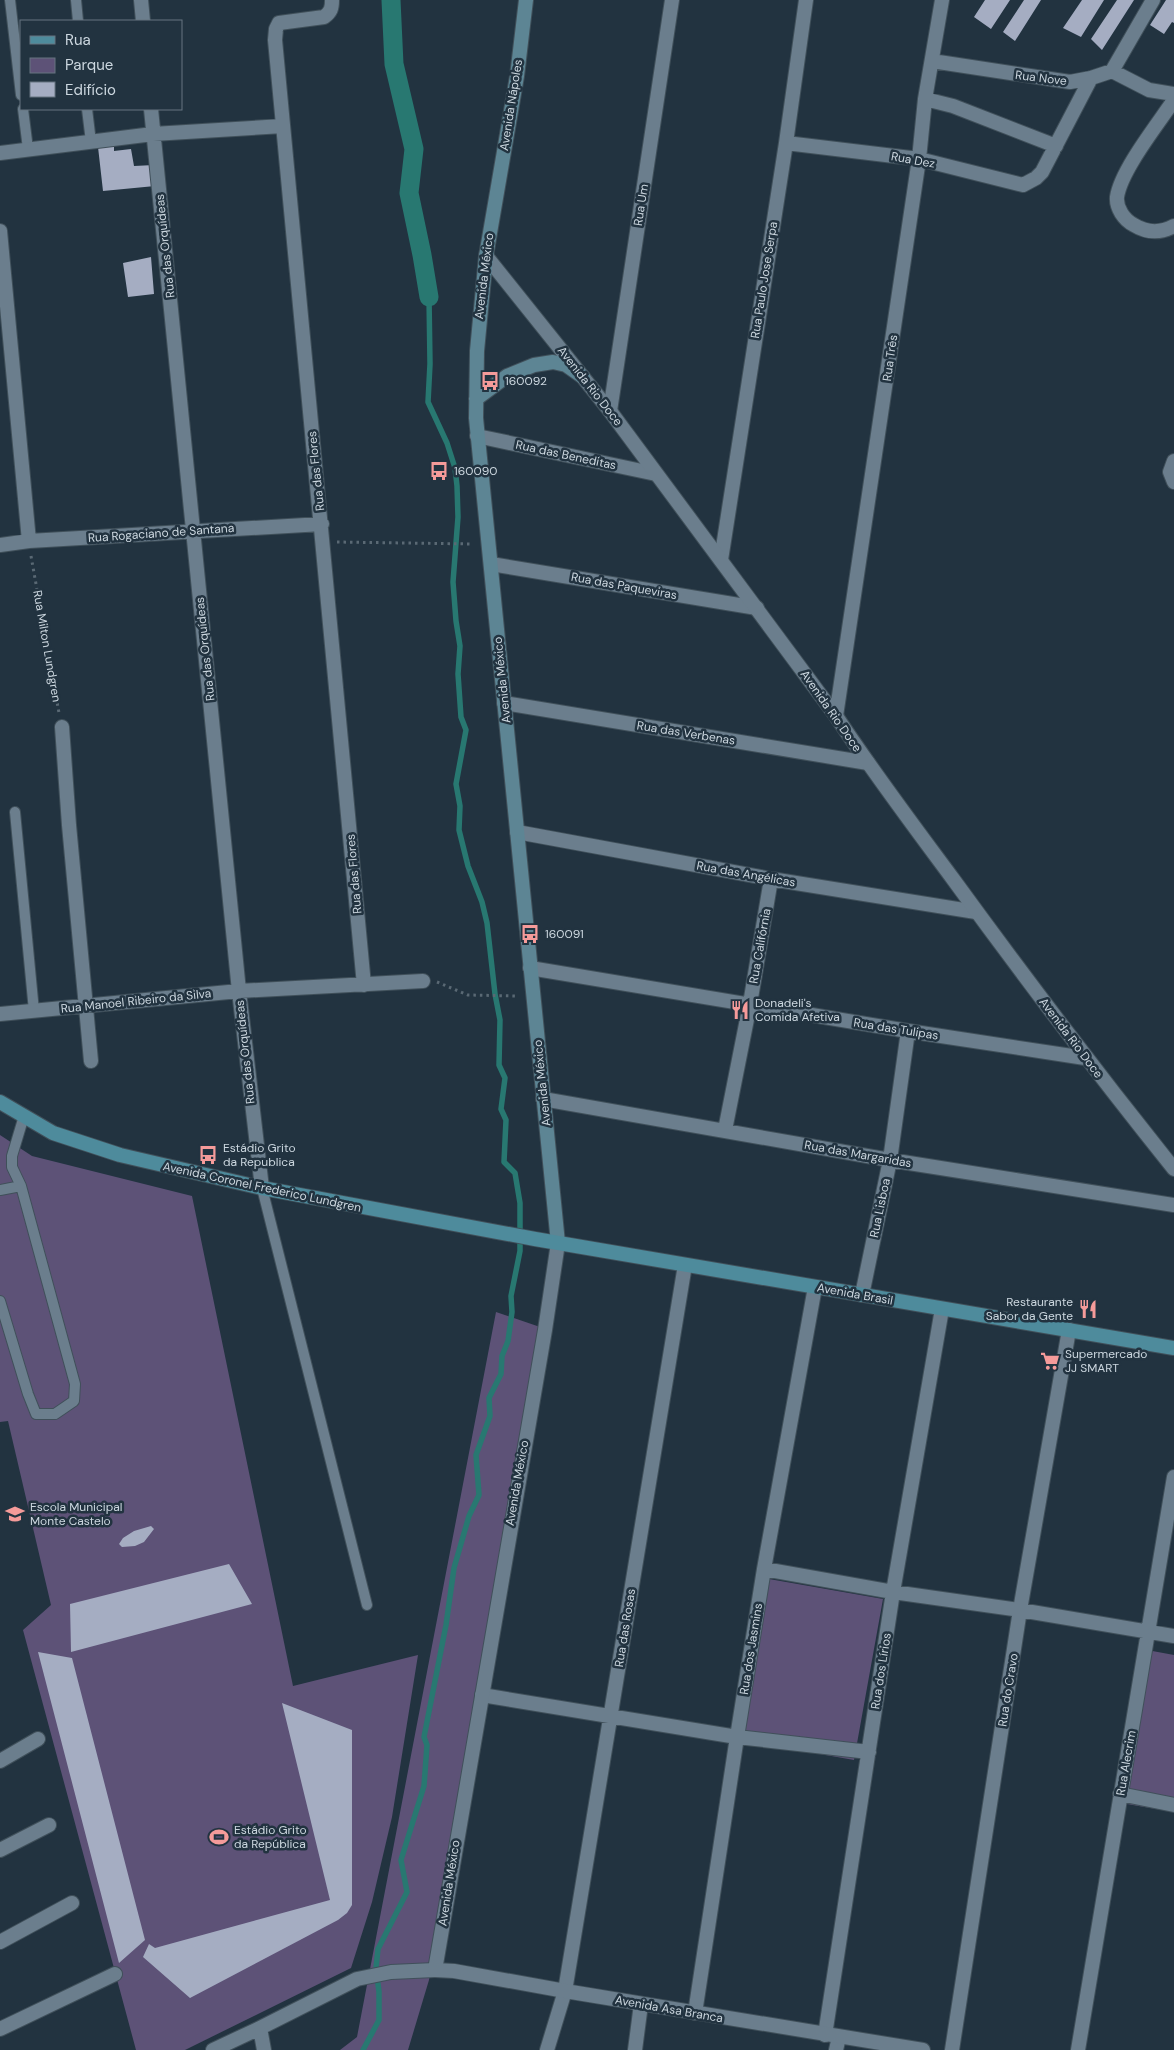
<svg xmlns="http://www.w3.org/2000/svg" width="1174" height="2050" font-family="'DM Sans',sans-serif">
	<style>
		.green { fill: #5d5277 }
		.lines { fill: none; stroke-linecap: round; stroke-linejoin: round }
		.stream { stroke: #287871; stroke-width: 5.5 }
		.canal { stroke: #287871; stroke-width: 19 }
		.building { fill: #a5adc2 }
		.service-casing { stroke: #40505a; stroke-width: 12 }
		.minor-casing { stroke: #40505a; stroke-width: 16 }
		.tertiary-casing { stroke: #40505a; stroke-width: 16 }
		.secondary-casing { stroke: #40505a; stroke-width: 16 }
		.primary-casing { stroke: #40505a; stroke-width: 16 }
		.path { stroke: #5a6974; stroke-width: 3; stroke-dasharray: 2.5 4; stroke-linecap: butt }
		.service { stroke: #6b7e8d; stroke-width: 10 }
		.minor { stroke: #6b7e8d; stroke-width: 14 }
		.tertiary { stroke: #6b7e8d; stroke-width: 14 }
		.secondary { stroke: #5d8594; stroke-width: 14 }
		.primary { stroke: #4e8b9c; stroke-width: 14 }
		.labels { text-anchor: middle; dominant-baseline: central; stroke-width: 5; stroke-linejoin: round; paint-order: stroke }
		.street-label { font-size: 12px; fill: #ccd7df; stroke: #223340 }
		.poi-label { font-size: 12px; fill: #ccd7df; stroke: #223340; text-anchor: start }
	</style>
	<rect width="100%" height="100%" fill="#223340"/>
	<!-- green -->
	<path class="green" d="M0,1135L32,1156L192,1196L293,1686L418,1655L392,1817L372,1902L351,1968L185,2050H136L23,1630L51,1605L8,1421L0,1422Z
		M496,1312L543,1328L429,1980L408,2050H340L357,2037Z
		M769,1579L883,1599L854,1760L740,1740Z
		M1147,1650L1174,1655V1812L1121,1803Z"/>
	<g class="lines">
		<!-- stream -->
		<path class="stream" d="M363,2050L379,2020V1992L376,1968L378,1949L407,1892L401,1860L424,1786L427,1745L424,1737L446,1625L454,1568L469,1516L479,1495L476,1455L490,1416L489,1398L501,1374L502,1356L508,1341L512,1312L511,1296L520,1251V1203L515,1173L504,1162L506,1120L501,1109L505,1078L499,1065L500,1020L495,994L487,923L482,902L468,866L459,830L460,806L456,784L466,730L461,717L458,674L460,646L456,621L453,582L458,517L457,486L455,468L447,443L428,402L430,364L429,297"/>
		<!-- canal -->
		<path class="canal" d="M391,0L394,64L414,149L409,193L422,255L429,297"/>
	</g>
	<!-- building -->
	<path class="building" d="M985,0H1010L991,29L974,17Z
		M1024,0H1041L1015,41L1003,32Z
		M1082,0H1104L1081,37L1063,28Z
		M1117,0H1134L1102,50L1091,39Z
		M1166,0H1174V23L1172,22L1164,34L1150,25Z
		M114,144V151L131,149L134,166L154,165L155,186L103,191L98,147Z
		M151,257L154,294L128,297L123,263Z
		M151,1526L154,1529L144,1542L135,1546L122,1547L119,1544L123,1538L134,1531Z
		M229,1564L252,1604L71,1652L70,1604Z
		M38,1652L72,1658L145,1940L119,1963Z
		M282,1703L352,1730V1905L347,1913L338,1920L190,1998L143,1957L149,1944L155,1948L330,1900Z"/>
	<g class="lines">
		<!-- service casing -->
		<g class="service-casing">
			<path id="service" d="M10,0L21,95
				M76,0L78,21
				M23,109L28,149
				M87,109L91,142
				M15,812L34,1011
				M262,1188L367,1605
				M0,1190L21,1186
				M0,1301L28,1394L36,1414H55L74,1401L75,1384L21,1186L12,1167V1156L24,1116"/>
		</g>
		<!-- minor casing -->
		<g class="minor-casing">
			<path id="minor" d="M141,0L143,21
				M332,0C332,8 331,12 324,17L279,23L276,29L275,40L364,985
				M932,61L1070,82L1091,78L1112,71L1149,90L1174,94
				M1112,71L1153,0
				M925,99L953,106L1056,146
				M1174,100C1158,124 1121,170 1117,197C1116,208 1124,220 1134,225C1147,233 1161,233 1174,226
				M151,109L239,991L262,1188
				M786,143L919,159L1023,185L1036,178L1042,172L1091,78
				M0,153L153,134L283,126
				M0,231L29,541
				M610,411L672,0
				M477,436L656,474
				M1174,461L1170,472L1174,482
				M0,545L29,541L322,524
				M721,560L786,143L806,0
				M491,564L757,608
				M504,703L868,763
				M836,716L919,159L925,99L942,0
				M62,727L69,825L91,1061
				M517,832L771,879L976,912
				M530,968L908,1031L1085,1058
				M0,1014L239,991L423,981
				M543,1099L890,1160L1174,1205
				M725,1130L750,1004L771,879
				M862,1295L890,1160L908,1031
				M764,1569L893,1592L1020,1610L1174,1636
				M482,1695L737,1737L869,1752
				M0,1761L38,1739
				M1120,1794L1174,1805
				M0,1850L49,1825
				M0,1942L72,1903
				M695,2013L737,1737L764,1569L815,1287
				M260,2028L357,1979L391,1972L435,1970
				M0,2029L115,1974
				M825,2035L893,1592L942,1309
				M213,2050L260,2028L264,2050
				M547,2050L565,1991L685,1265
				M635,2050L641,2004
				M836,2050L839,2037
				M952,2050L1020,1610L1069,1330
				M1078,2050L1174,1477"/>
		</g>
		<!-- tertiary casing -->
		<g class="tertiary-casing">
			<path id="tertiary" d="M486,256L610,411L836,716C873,772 913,825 953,879C1025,978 1098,1074 1174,1169
				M558,1243L545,1330L435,1970L454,1971L565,1991L923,2050"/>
		</g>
		<!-- secondary casing -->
		<g class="secondary-casing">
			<path id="secondary" d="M526,0L517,76L486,256L477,351L476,418L558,1243
				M476,399L507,376L534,365L553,362L566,365L583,377"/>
		</g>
		<!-- primary casing -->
		<g class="primary-casing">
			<path id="primary" d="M0,1102L53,1133L120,1155L262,1188L535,1239L1174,1348"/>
		</g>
		<!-- path -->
		<path class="path" d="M337,542L473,544
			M31,556L59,713
			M437,982L468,995L518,996"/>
		<!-- service -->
		<use href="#service" class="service"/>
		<!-- minor -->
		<use href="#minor" class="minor"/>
		<!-- tertiary -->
		<use href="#tertiary" class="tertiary"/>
		<!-- secondary -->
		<use href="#secondary" class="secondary"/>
		<!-- primary -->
		<use href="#primary" class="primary"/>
	</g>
	<!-- icons -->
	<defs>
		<g id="bus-bare" transform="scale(1.5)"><path d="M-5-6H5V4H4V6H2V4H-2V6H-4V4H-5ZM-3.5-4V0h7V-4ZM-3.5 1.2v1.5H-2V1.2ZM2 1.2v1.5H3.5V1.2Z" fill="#f59b9a" stroke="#223340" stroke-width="2.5" paint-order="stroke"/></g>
		<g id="restaurant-bare" transform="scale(1.5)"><path d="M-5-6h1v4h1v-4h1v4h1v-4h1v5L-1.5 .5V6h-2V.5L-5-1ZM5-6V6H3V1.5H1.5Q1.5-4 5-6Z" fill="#f59b9a" stroke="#223340" stroke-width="2.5" paint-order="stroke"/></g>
		<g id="supermarket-bare" transform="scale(1.5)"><path d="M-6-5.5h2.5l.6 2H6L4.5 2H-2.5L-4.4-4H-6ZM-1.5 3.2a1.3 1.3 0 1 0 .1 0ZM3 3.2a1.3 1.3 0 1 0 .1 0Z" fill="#f59b9a" stroke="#223340" stroke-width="2.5" paint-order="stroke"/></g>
		<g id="school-bare" transform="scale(1.5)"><path d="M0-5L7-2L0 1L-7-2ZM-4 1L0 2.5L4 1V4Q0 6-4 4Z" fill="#f59b9a" stroke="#223340" stroke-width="2.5" paint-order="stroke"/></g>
		<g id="stadium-bare" transform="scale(1.5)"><path d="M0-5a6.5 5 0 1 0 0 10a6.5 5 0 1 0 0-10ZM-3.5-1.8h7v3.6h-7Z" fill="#f59b9a" stroke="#223340" stroke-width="2.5" paint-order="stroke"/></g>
	</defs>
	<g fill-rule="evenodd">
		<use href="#bus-bare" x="490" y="381"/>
		<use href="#bus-bare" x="439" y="471"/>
		<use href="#bus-bare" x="530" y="934"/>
		<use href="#restaurant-bare" x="740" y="1010"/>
		<use href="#bus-bare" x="208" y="1155"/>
		<use href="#restaurant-bare" x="1088" y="1309"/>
		<use href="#supermarket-bare" x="1050" y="1361"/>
		<use href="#school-bare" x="15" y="1514"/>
		<use href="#stadium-bare" x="219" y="1837"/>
	</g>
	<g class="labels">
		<!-- street labels -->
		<g class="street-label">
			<text transform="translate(1041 78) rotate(7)">Rua Nove</text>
			<text transform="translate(511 105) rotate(-81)">Avenida Nápoles</text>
			<text transform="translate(913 160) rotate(10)">Rua Dez</text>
			<text transform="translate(641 205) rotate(-81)">Rua Um</text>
			<text transform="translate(165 246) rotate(-96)">Rua das Orquídeas</text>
			<text transform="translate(484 276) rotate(-83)">Avenida México</text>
			<text transform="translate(764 280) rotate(-81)">Rua Paulo Jose Serpa</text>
			<text transform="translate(890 358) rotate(-82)">Rua Três</text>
			<text transform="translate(590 386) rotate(52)">Avenida Rio Doce</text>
			<text transform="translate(566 455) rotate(12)">Rua das Beneditas</text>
			<text transform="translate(316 471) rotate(-96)">Rua das Flores</text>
			<text transform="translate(161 533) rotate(-4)">Rua Rogaciano de Santana</text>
			<text transform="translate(624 586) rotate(10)">Rua das Paqueviras</text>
			<text transform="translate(47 646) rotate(80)">Rua Milton Lundgren</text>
			<text transform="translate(205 649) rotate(-96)">Rua das Orquídeas</text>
			<text transform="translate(502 680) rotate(-96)">Avenida México</text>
			<text transform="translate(831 711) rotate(55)">Avenida Rio Doce</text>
			<text transform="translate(686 733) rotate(9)">Rua das Verbenas</text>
			<text transform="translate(354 874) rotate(-95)">Rua das Flores</text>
			<text transform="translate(746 874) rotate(10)">Rua das Angélicas</text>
			<text transform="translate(760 946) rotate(-80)">Rua Califórnia</text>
			<text transform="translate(136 1001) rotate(-6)">Rua Manoel Ribeiro da Silva</text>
			<text transform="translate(896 1029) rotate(9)">Rua das Tulipas</text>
			<text transform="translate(1071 1038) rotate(53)">Avenida Rio Doce</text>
			<text transform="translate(245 1052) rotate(-96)">Rua das Orquídeas</text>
			<text transform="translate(542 1083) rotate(-96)">Avenida México</text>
			<text transform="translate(858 1154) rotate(10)">Rua das Margaridas</text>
			<text transform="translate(262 1187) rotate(12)">Avenida Coronel Frederico Lundgren</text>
			<text transform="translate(880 1208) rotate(-78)">Rua Lisboa</text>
			<text transform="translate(855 1294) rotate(10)">Avenida Brasil</text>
			<text transform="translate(517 1483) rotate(-80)">Avenida México</text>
			<text transform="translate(625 1628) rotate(-81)">Rua das Rosas</text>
			<text transform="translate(751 1649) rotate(-81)">Rua dos Jasmins</text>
			<text transform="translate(881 1671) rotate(-81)">Rua dos Lírios</text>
			<text transform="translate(1008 1690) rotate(-81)">Rua do Cravo</text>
			<text transform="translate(1126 1763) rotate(-80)">Rua Alecrim</text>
			<text transform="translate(449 1883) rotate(-81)">Avenida México</text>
			<text transform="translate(669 2009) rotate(10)">Avenida Asa Branca</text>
		</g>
		<!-- poi labels -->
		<g class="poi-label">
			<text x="505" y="381">160092</text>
			<text x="454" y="471">160090</text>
			<text x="545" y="934">160091</text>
			<text x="755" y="1003">Donadeli's<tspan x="755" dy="14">Comida Afetiva</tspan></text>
			<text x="223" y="1148">Estádio Grito<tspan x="223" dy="14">da Republica</tspan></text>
			<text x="1073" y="1302" text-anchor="end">Restaurante<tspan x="1073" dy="14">Sabor da Gente</tspan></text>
			<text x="1065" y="1354">Supermercado<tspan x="1065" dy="14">JJ SMART</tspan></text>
			<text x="30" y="1507">Escola Municipal<tspan x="30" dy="14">Monte Castelo</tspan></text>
			<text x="234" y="1830">Estádio Grito<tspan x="234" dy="14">da República</tspan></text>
		</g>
	</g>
	<!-- legend -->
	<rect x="20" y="20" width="162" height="90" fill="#223340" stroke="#667580"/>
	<rect x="30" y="36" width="25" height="8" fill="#4e8b9c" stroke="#667580"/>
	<text x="65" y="45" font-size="15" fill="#ccd7df">Rua</text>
	<rect x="30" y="58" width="25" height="15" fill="#5d5277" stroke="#667580"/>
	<text x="65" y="70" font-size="15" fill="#ccd7df">Parque</text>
	<rect x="30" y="82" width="25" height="15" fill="#a5adc2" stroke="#667580"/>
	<text x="65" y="95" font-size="15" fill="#ccd7df">Edifício</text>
</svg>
